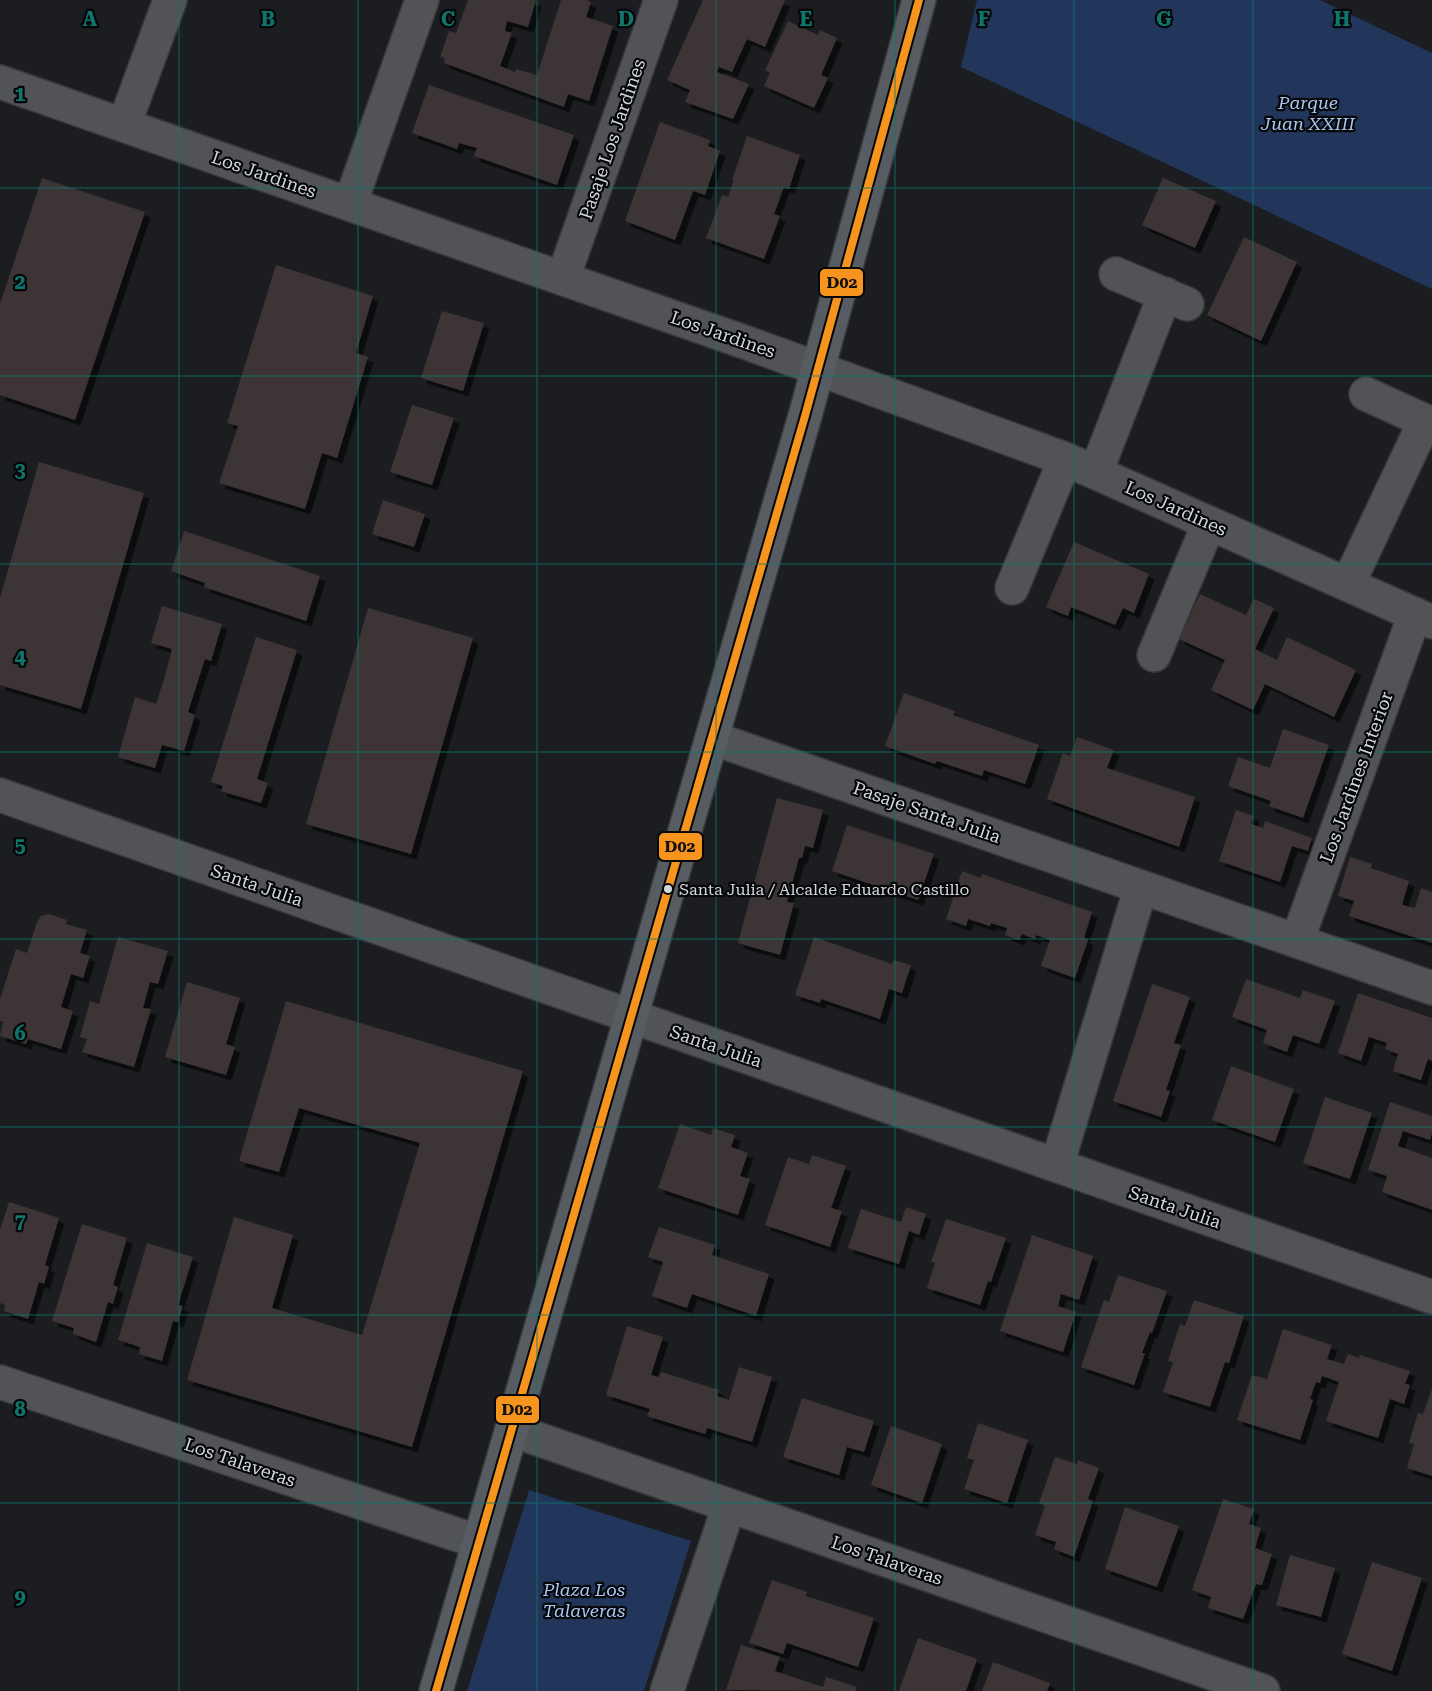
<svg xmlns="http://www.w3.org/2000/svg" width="1432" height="1691" font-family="'Roboto Serif',serif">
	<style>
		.green { fill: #21365a }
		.building { fill: #3d3434; filter: url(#shadow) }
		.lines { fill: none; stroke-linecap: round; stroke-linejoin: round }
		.minor-casing { stroke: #37383b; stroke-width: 36 }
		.major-casing { stroke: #37383b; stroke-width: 36 }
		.minor { stroke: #515356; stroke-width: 33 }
		.major { stroke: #575c62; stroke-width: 33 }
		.bus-1-casing { stroke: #060709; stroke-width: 12 }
		.bus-1 { stroke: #f7941d; stroke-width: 8 }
		.grid { fill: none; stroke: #0f766e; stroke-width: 1.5; stroke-opacity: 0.55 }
		.bus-dot { fill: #d3d6db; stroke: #060709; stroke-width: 2 }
		.labels { text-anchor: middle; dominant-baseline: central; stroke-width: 4.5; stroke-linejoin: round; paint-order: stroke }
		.bus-label { font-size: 16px; fill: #d3d6db; stroke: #060709; text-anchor: start }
		.park-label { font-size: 18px; font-style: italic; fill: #abc6f4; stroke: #060709 }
		.street-label { font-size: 18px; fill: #d3d6db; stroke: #060709 }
		.grid-label { font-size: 20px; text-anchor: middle; font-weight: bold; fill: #0f766e; stroke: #060709; stroke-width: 4.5; stroke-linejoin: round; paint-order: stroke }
		.line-badge { stroke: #060709; stroke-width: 2 }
		.pale-badge-label { font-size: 16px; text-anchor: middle; font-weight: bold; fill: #111 }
	</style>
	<defs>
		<filter id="shadow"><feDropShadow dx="5.5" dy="5.5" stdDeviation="0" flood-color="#0009"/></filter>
	</defs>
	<rect width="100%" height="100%" fill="#1b1d20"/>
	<!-- green -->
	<path class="green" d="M977,0H1320L1432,53V289L961,67Z
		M529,1490L691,1541L644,1691H467Z"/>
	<!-- building -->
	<path class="building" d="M468,0H536L528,27L507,21L505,31L512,33L500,66L515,72L516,69L537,75L561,0H586L591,2L586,17L613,26L589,101L568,94L564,107L444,63L445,58L440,57L449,31L456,33Z
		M703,0H785L765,47L747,39L732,72L719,67L717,72L749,84L733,119L685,102L690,90L667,80Z
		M788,21L818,35L820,30L837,38L821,75L828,78L814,108L764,86L770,73L765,70Z
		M429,85L574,135L557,185L474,156L477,148L459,143L457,149L412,133Z
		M660,122L710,140L708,146L720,151L705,195L693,191L675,240L625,221Z
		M747,136L800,155L789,189L784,187L774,214L780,216L764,259L706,238L722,195L728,197L734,180H732Z
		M42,178L145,212L75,420L0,395V304Z
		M1163,178L1216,201L1195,248L1142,225Z
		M1244,237L1297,262L1261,341L1207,315Z
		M276,265L373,296L356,353L368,357L337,458L322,453L305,509L219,483L238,426L227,423Z
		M442,311L484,323L463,391L421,378Z
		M412,405L454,418L432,485L390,472Z
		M39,462L144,493L81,709L0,685V598Z
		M383,500L425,514L414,547L372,534Z
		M184,531L320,576L306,621L204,587L205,583L171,571Z
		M1074,542L1149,574L1134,613L1123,608L1115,625L1071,607L1068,616L1046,607Z
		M1200,594L1246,615L1254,599L1274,608L1255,649L1277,660L1287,637L1356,670L1334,717L1265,684L1253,710L1211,690L1225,660L1179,639Z
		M162,606L222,624L211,661L205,659L188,712L195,715L184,751L162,745L155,768L118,757L135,697L156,704L165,676L172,649L151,643Z
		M368,608L473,638L411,854L306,824Z
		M256,637L297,650L257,779L268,783L261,803L221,791L223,786L211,782Z
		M904,693L955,711L953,715L1039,745L1025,784L984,770L982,776L937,761L935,764L885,746Z
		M1283,729L1329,745L1303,818L1269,806L1271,801L1228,786L1238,757L1270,768Z
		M1077,737L1114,750L1107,768L1195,797L1179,847L1047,799L1063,753L1070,756Z
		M777,798L823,810L813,848L805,846L802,858H799L787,902L794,903L780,955L738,943Z
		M1236,810L1254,816L1251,824L1263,828L1265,821L1312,838L1308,851L1292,846L1280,882L1219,861Z
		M847,825L934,854L918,900L832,871Z
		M1350,857L1372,864L1371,868L1409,881L1402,905L1415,908L1421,888L1432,892V943L1349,916L1354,901L1338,896Z
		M962,871L981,878L982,874L1092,912L1084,938L1088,940L1075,978L1041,966L1050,940L1036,935L1035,939L1022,934L1019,940L1005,935L1007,928L991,923L990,926L968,919L966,926L946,919Z
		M49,914L67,920L66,924L87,930L80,953L90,956L83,978L71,974L61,1007L73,1011L61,1049L28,1039L26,1044L0,1036L3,1021H0V999L16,949L27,953L37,922L41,916Z
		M118,937L168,951L158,984L150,982L143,1008L151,1009L134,1067L82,1052L87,1039L80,1037L90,1001L99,1004Z
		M814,937L892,964L894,960L911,965L902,993L889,989L880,1019L821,999L820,1003L795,995Z
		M1246,979L1300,998L1303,990L1335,1001L1319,1044L1293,1035L1287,1052L1263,1043L1267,1030L1232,1017Z
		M187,982L240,998L226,1044L235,1047L226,1075L165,1057Z
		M1152,984L1190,997L1174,1043L1181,1045L1166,1090L1170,1091L1161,1117L1113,1101Z
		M1358,993L1432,1018V1061L1428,1059L1421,1080L1393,1071L1398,1054L1385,1049L1387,1043L1369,1037L1361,1061L1338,1053Z
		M286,1001L523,1071L412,1447L187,1380L234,1217L293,1235L272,1308L362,1335L420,1143L299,1108L279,1172L239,1161Z
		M1231,1066L1294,1089L1275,1142L1212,1120Z
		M1325,1097L1372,1113L1350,1179L1303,1163Z
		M1390,1102L1432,1116V1133L1430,1140L1403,1131L1398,1146L1432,1158V1210L1382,1192L1387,1176L1368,1170Z
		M680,1124L711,1135L713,1128L735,1135L731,1147L748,1153L740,1176L750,1179L738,1215L658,1188Z
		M812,1155L846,1166L831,1208L842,1211L830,1247L765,1225L788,1157L809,1164Z
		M9,1202L59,1218L45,1265L49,1267L44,1284L39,1282L28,1319L4,1311L5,1305L0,1303V1230Z
		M906,1207L926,1214L919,1235L909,1231L899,1264L848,1248L861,1209L901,1222Z
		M946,1219L1006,1238L991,1282L988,1281L980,1305L927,1288L935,1263L931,1262Z
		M82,1224L127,1238L113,1285L118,1287L113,1304L108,1302L96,1342L73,1334L74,1328L52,1321Z
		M659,1227L715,1245L712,1255L769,1274L756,1316L692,1294L687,1308L652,1296L663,1262L648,1257Z
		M1032,1235L1093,1256L1079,1300L1061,1294L1058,1306L1076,1312L1063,1352L1000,1331Z
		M147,1243L193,1257L178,1305L183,1306L178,1322L173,1321L162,1361L139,1354L140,1347L118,1340Z
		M1118,1275L1167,1291L1152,1333L1150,1332L1142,1353H1145L1134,1385L1081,1367L1104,1300L1109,1302Z
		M1194,1300L1244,1316L1229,1363L1225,1362L1210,1407L1163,1392L1173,1362L1168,1361L1180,1324L1185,1326Z
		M627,1326L663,1337L651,1375L659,1377L661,1372L719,1390L717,1396L729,1400L739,1367L772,1377L752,1442L707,1428L705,1434L647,1416L650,1409L606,1395Z
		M1283,1329L1332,1345L1327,1359L1344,1364L1348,1354L1359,1358L1360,1355L1410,1371L1405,1384L1410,1385L1404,1404L1390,1399L1378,1438L1326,1421L1339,1382L1322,1376L1320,1383L1316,1382L1310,1399L1313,1400L1300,1440L1237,1420L1252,1375L1267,1379Z
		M1432,1389V1476L1407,1468L1414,1444L1409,1443L1418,1413L1423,1414Z
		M802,1398L874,1421L864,1452L847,1447L839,1475L783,1457Z
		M978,1423L1028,1440L1007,1503L964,1489L974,1460L967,1458Z
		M891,1426L942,1444L922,1503L871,1485Z
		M1055,1457L1077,1464L1078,1460L1099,1468L1088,1499L1093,1501L1074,1557L1054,1549L1056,1542L1035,1535L1045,1506L1039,1503Z
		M1223,1499L1254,1509L1249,1524L1261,1528L1255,1548L1272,1554L1262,1585L1256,1584L1243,1619L1208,1608L1211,1597L1192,1590Z
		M1125,1507L1179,1526L1157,1587L1105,1569Z
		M1290,1555L1335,1568L1321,1617L1276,1605Z
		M1372,1562L1422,1578L1392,1671L1342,1654Z
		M772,1580L807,1592L806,1596L874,1618L858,1667L787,1643L783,1654L749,1643Z
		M918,1638L977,1659L966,1691H899Z
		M741,1645L780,1657L775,1671L823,1687L826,1677L857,1687L855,1691L726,1690Z
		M993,1662L1050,1683L1047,1691H982Z"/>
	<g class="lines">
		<!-- minor casing -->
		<g class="minor-casing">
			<path id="minor" d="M0,82L750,344L1065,459L1432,622
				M124,125L170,0
				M350,204L422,0
				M1116,274L1187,304
				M563,278L661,0
				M1366,394L1432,424
				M1096,472L1165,294
				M1348,584L1425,421
				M1012,588L1065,459
				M1154,655L1209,523
				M712,738L1432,988
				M0,795L1432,1297
				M1297,941L1415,614
				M1057,1165L1141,887
				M0,1382L479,1542
				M512,1430L1263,1691
				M667,1691L729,1506"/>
		</g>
		<!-- major casing -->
		<g class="major-casing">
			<path id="major" d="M436,1691L805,416L919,0"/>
		</g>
		<!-- minor -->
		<use href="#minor" class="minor"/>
		<!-- major -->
		<use href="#major" class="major"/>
		<!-- bus-1 casing -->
		<g class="bus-1-casing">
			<path id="bus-1" d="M436,1691L805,416L919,0"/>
		</g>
		<!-- bus-1 -->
		<use href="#bus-1" class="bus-1"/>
	</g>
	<!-- grid -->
	<path class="grid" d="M179,0V1691M358,0V1691M537,0V1691M716,0V1691M895,0V1691M1074,0V1691M1253,0V1691M0,188H1432M0,376H1432M0,564H1432M0,752H1432M0,939H1432M0,1127H1432M0,1315H1432M0,1503H1432"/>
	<!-- markers -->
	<circle class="bus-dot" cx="668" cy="889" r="5"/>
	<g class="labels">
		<!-- bus labels -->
		<g class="bus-label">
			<text x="679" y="889">Santa Julia / Alcalde Eduardo Castillo</text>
		</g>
		<!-- park labels -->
		<g class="park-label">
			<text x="1308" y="102">Parque<tspan x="1308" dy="21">Juan XXIII</tspan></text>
			<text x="584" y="1589">Plaza Los<tspan x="584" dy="21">Talaveras</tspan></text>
		</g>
		<!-- street labels -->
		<g class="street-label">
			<text transform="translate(612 139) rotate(-71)">Pasaje Los Jardines</text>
			<text transform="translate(264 174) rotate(19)">Los Jardines</text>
			<text transform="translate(723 334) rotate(19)">Los Jardines</text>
			<text transform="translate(1176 508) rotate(24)">Los Jardines</text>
			<text transform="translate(1356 777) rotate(-70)">Los Jardines Interior</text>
			<text transform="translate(927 812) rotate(19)">Pasaje Santa Julia</text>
			<text transform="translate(257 885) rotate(19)">Santa Julia</text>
			<text transform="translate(716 1046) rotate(19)">Santa Julia</text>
			<text transform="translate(1175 1207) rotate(19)">Santa Julia</text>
			<text transform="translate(240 1462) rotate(19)">Los Talaveras</text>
			<text transform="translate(887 1560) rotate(19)">Los Talaveras</text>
		</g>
	</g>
	<g class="grid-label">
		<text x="90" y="26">A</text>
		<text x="268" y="26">B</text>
		<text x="448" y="26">C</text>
		<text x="626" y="26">D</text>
		<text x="806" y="26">E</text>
		<text x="984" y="26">F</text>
		<text x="1164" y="26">G</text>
		<text x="1342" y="26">H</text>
		<text x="20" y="101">1</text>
		<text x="20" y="289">2</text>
		<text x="20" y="477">3</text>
		<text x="20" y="664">4</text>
		<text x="20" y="852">5</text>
		<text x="20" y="1040">6</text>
		<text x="20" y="1228">7</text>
		<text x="20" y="1416">8</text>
		<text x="20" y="1604">9</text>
	</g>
	<g class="line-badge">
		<rect x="819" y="268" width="45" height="29" rx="6" fill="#f7941d"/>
		<rect x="658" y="832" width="45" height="29" rx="6" fill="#f7941d"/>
		<rect x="495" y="1395" width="45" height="29" rx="6" fill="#f7941d"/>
	</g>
	<g class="pale-badge-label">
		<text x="842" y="288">D02</text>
		<text x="680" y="852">D02</text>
		<text x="517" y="1415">D02</text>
	</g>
</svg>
